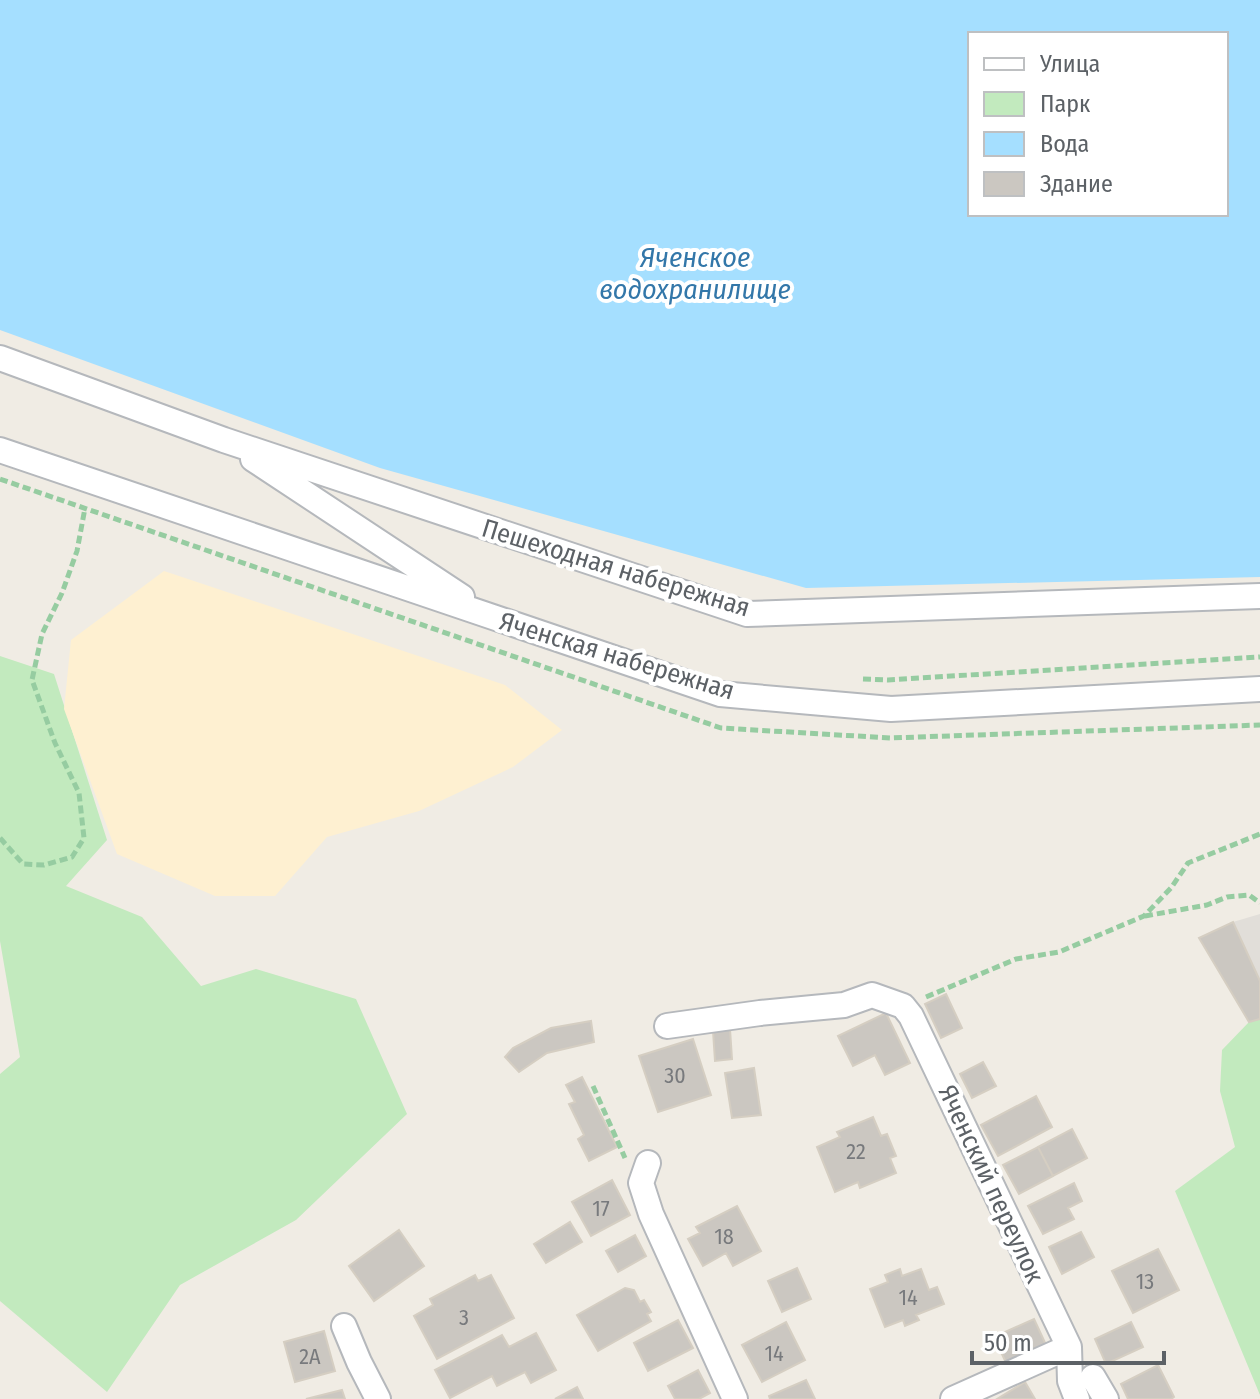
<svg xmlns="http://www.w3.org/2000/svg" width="1260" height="1399" font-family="'Fira Sans Condensed',sans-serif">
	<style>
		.industrial { fill: #e1ded9 }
		.green { fill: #c2eabe }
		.sand { fill: #fef0d1 }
		.water { fill: #a5dfff; fill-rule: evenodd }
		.building { fill: #cbc7c1; stroke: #d5cec2; stroke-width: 2 }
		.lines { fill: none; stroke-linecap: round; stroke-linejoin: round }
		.minor-casing { stroke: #b5b8bc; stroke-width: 28 }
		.path { stroke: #96cca1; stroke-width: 5; stroke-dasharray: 8 4; stroke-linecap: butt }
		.minor { stroke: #fff; stroke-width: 24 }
		.labels { text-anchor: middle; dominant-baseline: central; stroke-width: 8; stroke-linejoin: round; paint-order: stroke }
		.number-label { font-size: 22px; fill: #787a7d }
		.street-label { font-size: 26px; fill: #5c6166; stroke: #fff }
		.water-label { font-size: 28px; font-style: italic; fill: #3377a9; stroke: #fff }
	</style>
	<rect width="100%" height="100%" fill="#f0ece4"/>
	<!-- industrial -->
	<path class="industrial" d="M1260,914V1019L1249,1022L1199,938L1233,922Z"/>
	<!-- green -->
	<path class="green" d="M0,656L54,674L107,840L66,886L142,917L201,986L256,969L356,999L407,1114L296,1220L180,1285L107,1392L0,1301V1074L20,1057L0,941Z
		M1260,1019V1395L1175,1191L1235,1147L1220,1091L1222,1050L1249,1022Z"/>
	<!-- sand -->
	<path class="sand" d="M164,571L505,685L562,730L513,767L419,811L327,837L275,896H215L117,854L64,709L71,640Z"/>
	<!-- water -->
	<path class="water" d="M0,0H1260V577L806,588L380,468L0,330ZM970,34H1226V214H970Z"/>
	<!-- building -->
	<path class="building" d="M1233,922L1260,981V1019L1249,1022L1199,938Z
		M946,994L962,1028L941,1038L925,1004Z
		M886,1013L910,1063L885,1075L875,1055L853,1066L838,1036Z
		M591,1021L594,1042L547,1053L519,1072L505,1057L513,1048L551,1028Z
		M730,1029L732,1059L715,1061L713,1031Z
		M693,1039L711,1095L658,1112L639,1056Z
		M983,1062L996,1086L972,1098L960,1074Z
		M754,1068L761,1115L732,1118L725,1073Z
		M582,1077L617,1147L589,1161L578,1139L584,1135L569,1104L575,1102L566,1085Z
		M1036,1096L1052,1127L998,1156L981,1125Z
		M873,1117L881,1136L887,1134L896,1156L890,1158L896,1173L860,1188L858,1182L835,1192L817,1147L840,1137L837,1132Z
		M1072,1129L1087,1158L1053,1176L1038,1147Z
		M1038,1147L1053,1176L1019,1194L1003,1165Z
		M612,1180L630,1215L591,1236L572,1202Z
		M1074,1183L1082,1201L1068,1208L1074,1219L1043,1234L1028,1206Z
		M737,1206L761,1251L733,1266L726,1253L703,1266L688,1239L700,1233L696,1227Z
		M570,1222L582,1242L546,1263L534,1244Z
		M399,1230L424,1266L374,1301L349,1266Z
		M1081,1232L1094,1257L1062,1274L1049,1247Z
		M635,1235L646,1256L618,1272L606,1251Z
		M1158,1249L1179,1290L1133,1313L1112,1271Z
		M797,1268L811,1299L782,1312L768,1281Z
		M900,1269L902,1276L921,1269L929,1290L937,1287L944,1304L916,1315L919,1320L905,1326L903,1320L885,1327L870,1289L888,1282L885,1275Z
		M475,1275L478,1281L491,1275L514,1318L437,1359L414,1316L433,1305L430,1299Z
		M625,1288L634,1290L640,1302L644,1300L651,1312L647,1314L651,1321L598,1351L577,1315Z
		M1034,1319L1047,1347L1007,1365L994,1337Z
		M678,1320L693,1348L648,1371L634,1343Z
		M786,1322L805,1360L762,1382L742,1345Z
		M1131,1322L1143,1347L1106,1364L1095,1339Z
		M324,1331L335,1371L295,1382L284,1342Z
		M536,1333L556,1370L531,1383L525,1372L497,1386L492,1376L450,1398L435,1370L502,1335L509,1347Z
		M1158,1365L1174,1397L1171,1399H1128L1121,1384Z
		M698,1370L710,1393L699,1399H675L668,1386Z
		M806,1380L815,1399H770L769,1396Z
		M1025,1382L1035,1399H997Z
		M577,1387L583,1399H555Z
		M342,1390L345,1399H306Z"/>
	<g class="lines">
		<!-- minor casing -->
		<g class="minor-casing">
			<path id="minor" d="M0,358L224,440L747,614L1260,596
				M0,450L720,694L891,709L1260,689
				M253,459L462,597
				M667,1026L760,1013L844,1005L872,995L903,1006L911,1016L1069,1347L1070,1381L1077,1399
				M648,1163L641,1183L651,1214L735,1399
				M344,1326L359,1362L378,1399
				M1093,1377L1106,1399
				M953,1399L1069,1347"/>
		</g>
		<!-- path -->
		<path class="path" d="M0,479L721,728L890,738L1260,725
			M863,679L888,680L1260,657
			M0,838L23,864L44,865L72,857L84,838L79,793L55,743L32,680L42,634L62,593L77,551L85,508
			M1145,916L1207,905L1227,897L1249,895L1260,903
			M926,997L1016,959L1059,952L1144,916L1171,888L1188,863L1260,834
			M593,1086L625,1158"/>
		<!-- minor -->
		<use href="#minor" class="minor"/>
	</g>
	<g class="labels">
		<!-- number labels -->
		<g class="number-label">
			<text x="675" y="1075">30</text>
			<text x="856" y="1151">22</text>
			<text x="601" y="1208">17</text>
			<text x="724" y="1236">18</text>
			<text x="1145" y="1281">13</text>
			<text x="908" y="1297">14</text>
			<text x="464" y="1317">3</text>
			<text x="774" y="1353">14</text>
			<text x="310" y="1356">2А</text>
		</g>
		<!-- street labels -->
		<g class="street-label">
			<text transform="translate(616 568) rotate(17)">Пешеходная набережная</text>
			<text transform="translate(617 656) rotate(17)">Яченская набережная</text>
			<text transform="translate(991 1184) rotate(65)">Яченский переулок</text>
		</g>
		<!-- water labels -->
		<g class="water-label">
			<text x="695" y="257">Яченское<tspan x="695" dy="32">водохранилище</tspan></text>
		</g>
	</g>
	<!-- legend -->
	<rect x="968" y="32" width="260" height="184" fill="#ffffff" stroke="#bec0c2" stroke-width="2"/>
	<rect x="984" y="58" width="40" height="12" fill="#ffffff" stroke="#bec0c2" stroke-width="2"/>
	<text x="1040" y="72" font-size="24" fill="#5c6166">Улица</text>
	<rect x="984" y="92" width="40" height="24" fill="#c2eabe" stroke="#bec0c2" stroke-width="2"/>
	<text x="1040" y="112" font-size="24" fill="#5c6166">Парк</text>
	<rect x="984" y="132" width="40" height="24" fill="#a5dfff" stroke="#bec0c2" stroke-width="2"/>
	<text x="1040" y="152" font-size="24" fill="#5c6166">Вода</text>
	<rect x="984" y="172" width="40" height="24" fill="#cbc7c1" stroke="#bec0c2" stroke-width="2"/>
	<text x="1040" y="192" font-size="24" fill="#5c6166">Здание</text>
	<!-- scale -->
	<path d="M972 1351v12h192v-12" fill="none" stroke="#5c6166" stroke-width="4"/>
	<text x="984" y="1351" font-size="24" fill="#5c6166" stroke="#ffffff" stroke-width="6" paint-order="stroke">50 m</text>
</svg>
